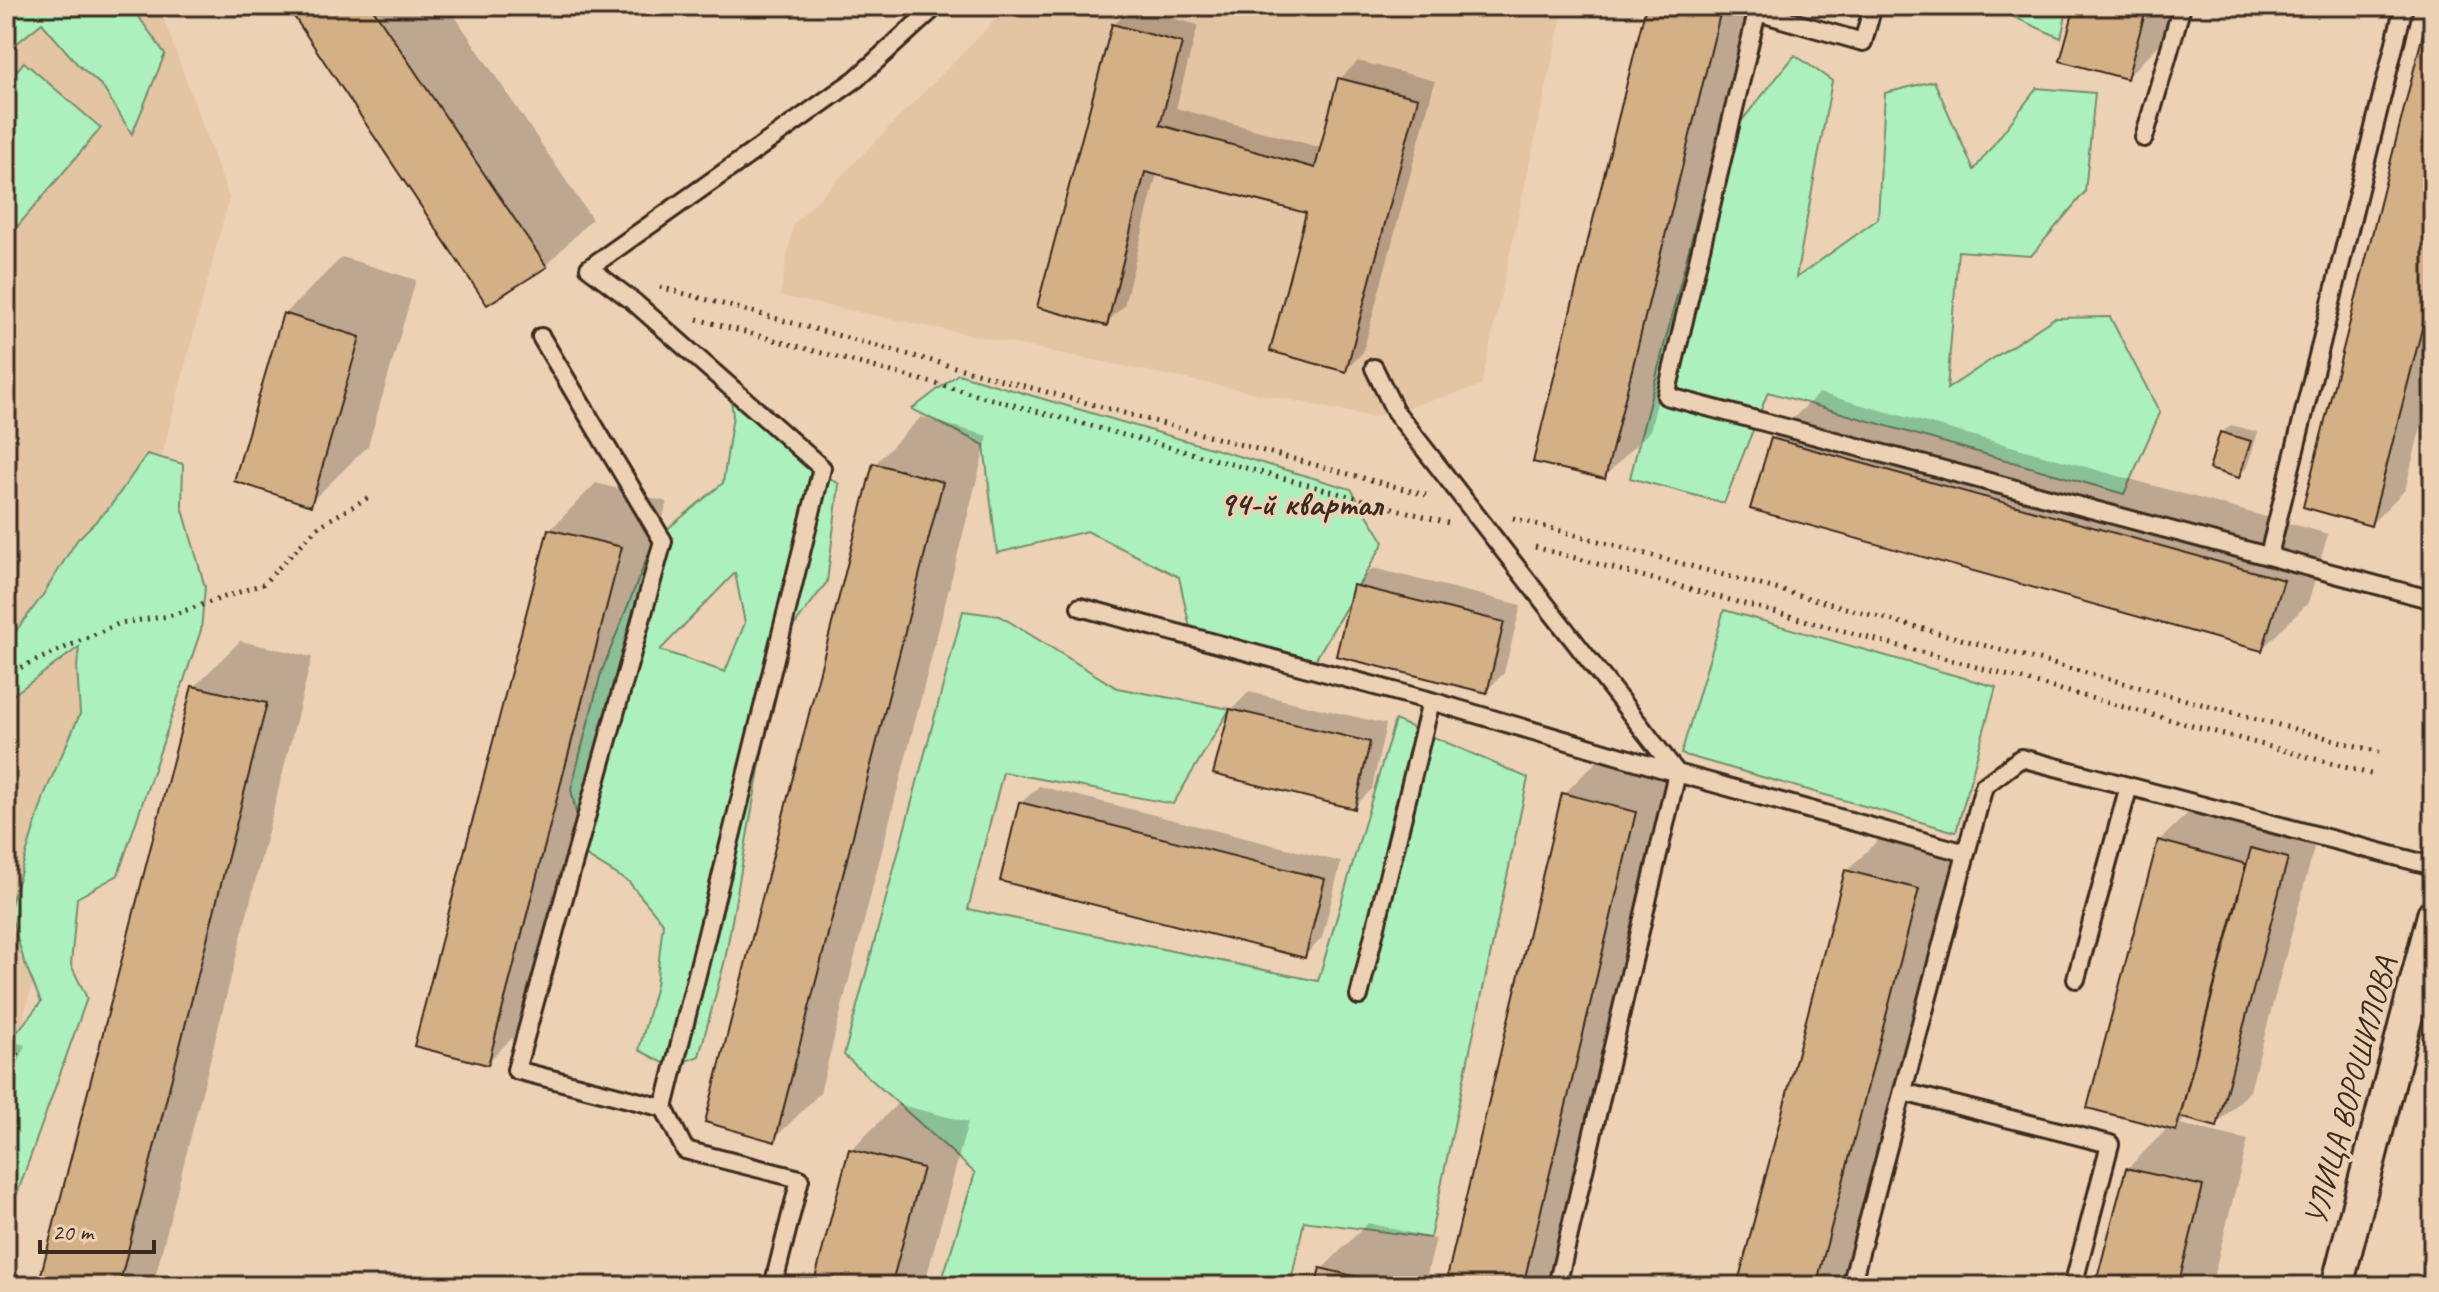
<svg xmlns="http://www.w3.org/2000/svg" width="2439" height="1292" font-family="Caveat,sans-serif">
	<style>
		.built { fill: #e3c4a3 }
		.green { fill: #acf1bd; stroke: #748e6e; stroke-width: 2; fill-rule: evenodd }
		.shadow { fill: #0003 }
		.building { fill: #d4b087; stroke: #3b2a1e; stroke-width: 2 }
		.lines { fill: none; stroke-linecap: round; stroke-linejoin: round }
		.lane-casing { stroke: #3b2a1e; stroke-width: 22 }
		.street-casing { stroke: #3b2a1e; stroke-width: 36 }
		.path { stroke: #3b2a1e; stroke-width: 5; stroke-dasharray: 2 6; stroke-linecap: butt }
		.lane { stroke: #edd1b4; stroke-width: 16 }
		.street { stroke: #edd1b4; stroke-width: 30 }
		.labels { text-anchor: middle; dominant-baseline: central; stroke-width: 7; stroke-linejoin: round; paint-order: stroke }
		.street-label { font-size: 32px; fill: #3b2a1e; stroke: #edd1b4 }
		.neighbourhood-label { font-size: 34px; font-weight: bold; fill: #3b2a1e; stroke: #edd1b4 }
	</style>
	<rect width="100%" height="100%" fill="#edd1b4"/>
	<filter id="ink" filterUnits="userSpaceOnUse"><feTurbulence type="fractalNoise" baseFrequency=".0125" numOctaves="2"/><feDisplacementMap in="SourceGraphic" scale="16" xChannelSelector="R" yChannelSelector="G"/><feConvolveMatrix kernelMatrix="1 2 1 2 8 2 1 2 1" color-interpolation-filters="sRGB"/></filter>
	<g filter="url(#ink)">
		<!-- built -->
		<path class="built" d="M6,6H159L229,198L145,520L6,1091Z
			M1009,6H1564L1481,386L1373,417L780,296L793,225Z"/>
		<!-- green -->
		<path class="green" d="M6,6H131L165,54L132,134L102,86L78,65L42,23L6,52Z
			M1989,6H2068L2061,38Z
			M1795,55L1832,81L1796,278L1878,219L1885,93L1934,81L1974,170L2037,88L2095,93L2085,192L2031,256L1958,251L1947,389L2054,318L2110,317L2160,413L2124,494L1768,392L1724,503L1630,478L1713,156Z
			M24,62L101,128L6,240V83Z
			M958,374L1351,489L1384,542L1310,669L1192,637L1179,577L1087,531L997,553L984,445L912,409Z
			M728,378L771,408L795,456L839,484L827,582L787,635L774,686L725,960L699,1056L671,1067L639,1050L656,985L663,923L629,882L585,855L571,789L601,673L654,540L723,483L733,415ZM735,573L745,623L725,672L660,650Z
			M147,454L183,464L182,506L205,587L201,630L118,875L77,898L71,965L87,998L17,1194L6,1196V1046L41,1002L24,961L9,910L45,793L80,714L77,667L79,647L6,700V634L16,631L43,595L77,540L109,508Z
			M1724,610L1996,687L1956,832L1681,754Z
			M963,611L1000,616L1117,688L1230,709L1173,804L1003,772L968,909L1318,981L1395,720L1528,778L1430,1238L1304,1221L1290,1286H965L943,1277L975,1173L844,1055Z"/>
		<!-- shadow -->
		<path class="shadow" d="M289,6H448L592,219L546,265Z
			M1648,6H1756L1650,431L1604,477Z
			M2077,6H2179L2173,31L2127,77Z
			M2433,6V379L2405,490L2371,524Z
			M1131,7L1198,25L1176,108L1322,148L1340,79L1358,61L1435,81L1363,352L1346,370L1308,211L1157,173L1124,306L1106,323L1114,25Z
			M342,257L416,280L368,446L310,503L285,314Z
			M1819,393L2328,534L2308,603L2262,649L1772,439Z
			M921,417L988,436L820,1093L774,1139L707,1121L875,464Z
			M2231,425L2258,432L2247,467L2239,476L2222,433Z
			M596,483L667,502L533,1017L487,1063L550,530Z
			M1373,568L1521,605L1504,673L1486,691L1355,586Z
			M240,641L312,657L153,1286H40L194,687Z
			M1249,692L1386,724L1372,789L1355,806L1231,710Z
			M1610,748L1680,766L1553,1286H1447L1564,794Z
			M1039,786L1341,862L1322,938L1305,956L1021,803Z
			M2193,808L2273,828L2286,815L2320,825L2250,1091L2216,1125L2187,1117L2180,1124L2248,1140L2211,1286H2097L2127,1169L2169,1127L2159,841Z
			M1893,825L1964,843L1849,1286H1739L1847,871Z
			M6,1040L25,1045L6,1100Z
			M897,1104L968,1122L924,1286H815L851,1150Z
			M1368,1223L1436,1239L1424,1286H1317L1322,1269Z"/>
		<!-- building -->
		<path class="building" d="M287,6H371L547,267L487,305Z
			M1646,6H1722L1605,479L1533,462Z
			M2075,6H2147L2127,79L2060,61Z
			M2430,6H2433V286L2371,526L2303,507Z
			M1112,24L1182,43L1160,125L1315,168L1338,78L1418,98L1346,372L1270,351L1306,213L1145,172L1107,326L1037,307Z
			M283,313L360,337L311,506L234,481Z
			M2220,432L2251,441L2239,478L2209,469Z
			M1771,438L2284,580L2262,651L1750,509Z
			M873,463L943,482L775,1142L705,1122Z
			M548,529L622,547L488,1065L414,1046Z
			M1353,585L1504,622L1487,693L1336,656Z
			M192,686L267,703L119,1286H38Z
			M1230,709L1370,742L1355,809L1213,774Z
			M1562,793L1636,812L1523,1286H1445Z
			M1019,802L1325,879L1305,958L1000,881Z
			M2158,840L2246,864L2176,1131L2087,1108Z
			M2251,848L2288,858L2217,1127L2180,1117Z
			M1845,870L1919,889L1816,1286H1737Z
			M6,1050L18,1054L6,1092Z
			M849,1149L923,1168L891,1286H813Z
			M2126,1168L2203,1186L2178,1286H2095Z
			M1320,1268L1391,1285L1315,1286Z"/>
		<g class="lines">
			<!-- lane casing -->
			<g class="lane-casing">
				<path id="lane" d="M1873,6L1863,42L1757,12L1666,396L2433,600
					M2144,138L2182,6
					M541,337L663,541L516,1070L664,1108L685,1150L800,1179L773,1286
					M1374,368L1395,411L1677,773L1557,1286
					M2269,555L2404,6
					M1080,607L1431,701
					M2076,979L2129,786
					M1359,996L1431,701L1677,773L1966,853
					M1903,1092L2110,1144L2073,1286
					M664,1108L822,468L634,302L589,268L856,79L936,6
					M1851,1286L1984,786L2021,758L2433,866"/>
			</g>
			<!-- street casing -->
			<g class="street-casing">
				<path id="street" d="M2337,1286L2433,915"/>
			</g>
			<!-- path -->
			<path class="path" d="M6,15L15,6
				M660,287L1426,495
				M697,319L1448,523
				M1513,518L2379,752
				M1535,547L2374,775
				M6,674L120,623L169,616L263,584L319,526L371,496"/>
			<!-- lane -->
			<use href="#lane" class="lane"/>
			<!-- street -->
			<use href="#street" class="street"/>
		</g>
	</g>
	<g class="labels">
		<!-- street labels -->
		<g class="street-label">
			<text transform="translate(2350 1091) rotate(-75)">УЛИЦА ВОРОШИЛОВА</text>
		</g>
		<!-- neighbourhood labels -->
		<g class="neighbourhood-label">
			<text x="1301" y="503">94-й квартал</text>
		</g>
	</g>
	<!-- margin -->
	<rect width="2439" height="1292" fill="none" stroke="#edd1b4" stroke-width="32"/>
	<rect x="16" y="16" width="2407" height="1260" fill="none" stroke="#3b2a1e" stroke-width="3" filter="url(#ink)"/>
	<!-- scale -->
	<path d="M40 1240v12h114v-12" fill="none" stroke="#3b2a1e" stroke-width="4"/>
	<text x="52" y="1240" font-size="24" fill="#3b2a1e" stroke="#edd1b4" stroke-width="6" paint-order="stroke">20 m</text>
</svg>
